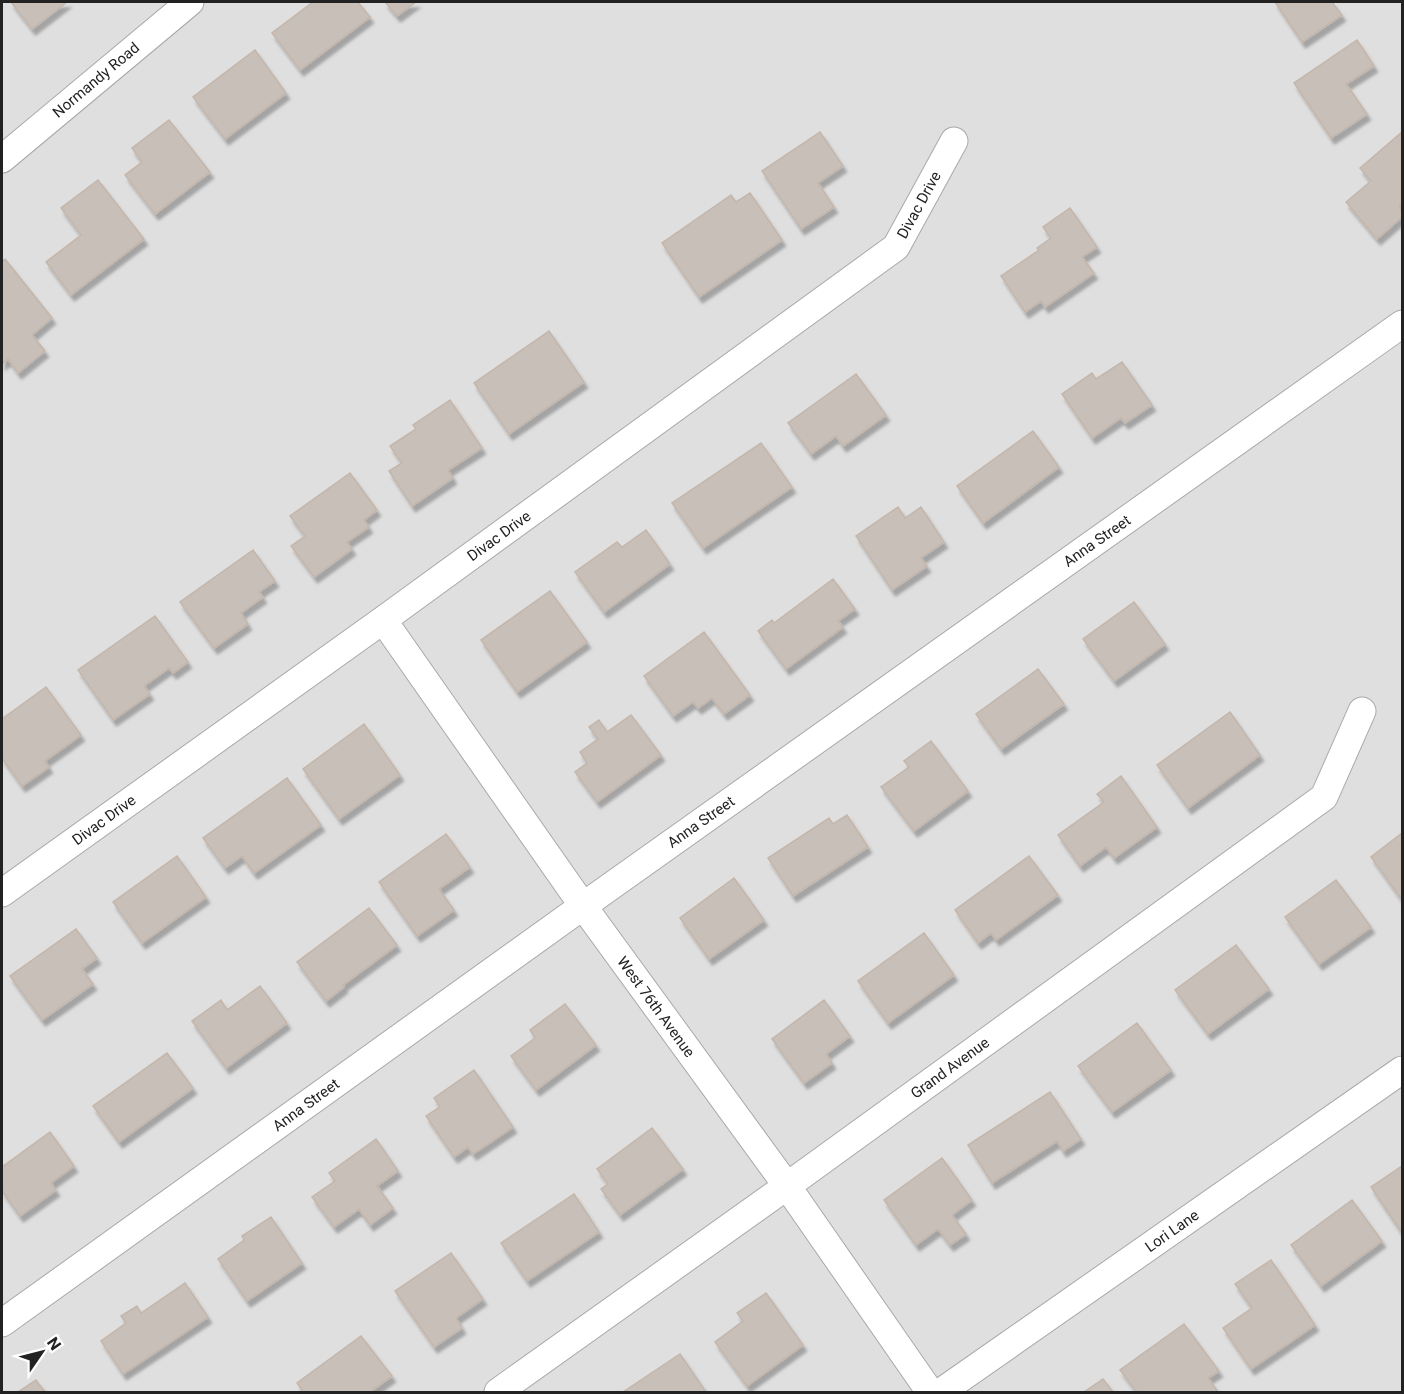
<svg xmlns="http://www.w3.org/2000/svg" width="1404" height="1394" font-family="Roboto,sans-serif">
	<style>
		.residential { fill: #e0dfdf }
		.building { fill: #c7bfb8; stroke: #c4b6ab; stroke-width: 1.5; filter: url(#shadow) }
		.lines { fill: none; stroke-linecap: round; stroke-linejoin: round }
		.street-casing { stroke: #a9a9a9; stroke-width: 29 }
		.street { stroke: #fff; stroke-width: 27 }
		.labels { text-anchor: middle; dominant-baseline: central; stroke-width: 4.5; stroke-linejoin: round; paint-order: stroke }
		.street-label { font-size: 15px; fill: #222; stroke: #fff }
	</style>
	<defs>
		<filter id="shadow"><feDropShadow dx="3.5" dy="6" stdDeviation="1.5" flood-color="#0004"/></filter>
	</defs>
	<rect width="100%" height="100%" fill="#f2efe9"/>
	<!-- residential -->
	<path class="residential" d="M2,2H1402V1392H2Z"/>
	<!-- building -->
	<path class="building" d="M11,2H67L32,29Z
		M313,2H358L370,17L300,70L272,33Z
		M385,2H416L397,16Z
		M1275,2H1332L1342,15L1302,42Z
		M1357,40L1374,66L1346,84L1367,114L1331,138L1294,83Z
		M255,50L286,93L225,139L193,97Z
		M169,120L210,172L155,214L125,175L142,162L132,148Z
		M820,132L843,166L818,183L834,207L801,229L762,171Z
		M1402,132V203L1399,206L1402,211V217L1377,239L1346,202L1371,181L1360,168Z
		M98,180L144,239L71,295L46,262L81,235L61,208Z
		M750,193L782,240L699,297L662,243L731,195L736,202Z
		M1070,208L1097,247L1082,257L1094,273L1045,307L1041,301L1025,312L1001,276L1039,250L1037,248L1051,238L1043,227Z
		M5,259L52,318L32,335L45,351L18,373L8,359L2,364V262Z
		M549,331L584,382L509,434L474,383Z
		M1122,362L1152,405L1125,423L1121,418L1092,438L1062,394L1092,373L1096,379Z
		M856,374L886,415L843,446L836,436L811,454L788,423Z
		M450,400L482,448L448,470L453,478L412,506L389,471L402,463L390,446L416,429L413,425Z
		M1033,431L1059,467L983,523L957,486Z
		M761,443L792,487L703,548L672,503Z
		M350,473L377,510L364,520L369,527L347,542L352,549L314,577L291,546L305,536L290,516Z
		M898,507L905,518L921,507L944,542L921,558L927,566L892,590L856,536Z
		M646,530L670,564L604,612L575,572L617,542L622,547Z
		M253,550L275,581L259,592L263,597L241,613L248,624L214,648L180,602Z
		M833,579L855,609L838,621L843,627L786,669L758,631L772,620L774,623Z
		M550,591L587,642L517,692L481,640Z
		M1134,602L1165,644L1114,681L1083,639Z
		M155,616L188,662L173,673L169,668L144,686L150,694L113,720L78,670Z
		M704,632L750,695L724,714L712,698L698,708L693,702L673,716L644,676Z
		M1038,669L1064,704L1001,749L976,714Z
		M46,687L81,735L45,761L49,767L22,786L2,758V719Z
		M1230,712L1260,755L1188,808L1157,765Z
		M631,715L661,755L597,802L575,772L587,763L580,752L598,739L589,727L599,720L607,732Z
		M364,724L400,775L339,819L303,769Z
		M931,741L968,791L914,831L881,787L909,767L904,761Z
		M1121,776L1157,827L1114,858L1106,847L1080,866L1058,835L1104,802L1097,794Z
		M287,778L321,825L254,873L242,856L225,868L203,838Z
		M847,815L868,847L793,896L768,858L829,818L833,824Z
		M1402,833V900L1371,857Z
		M446,834L470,867L439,889L454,910L417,936L379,882Z
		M177,856L206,897L142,943L113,902Z
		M1029,856L1058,895L996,940L991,933L978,943L955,910Z
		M734,878L764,920L709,959L680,918Z
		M1336,880L1371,927L1319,964L1285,917Z
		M369,908L397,945L343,985L344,987L326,1001L297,962Z
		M76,929L97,958L82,969L93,984L42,1020L10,976Z
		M924,933L954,975L888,1023L858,981Z
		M1236,945L1269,989L1208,1034L1175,990Z
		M260,986L287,1023L226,1068L192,1021L221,1000L227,1010Z
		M824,1000L850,1036L826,1054L832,1063L804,1083L772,1039Z
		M565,1004L596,1045L536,1090L511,1056L535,1038L530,1030Z
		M1137,1023L1171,1070L1112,1112L1078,1066Z
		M167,1053L193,1088L119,1142L93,1106Z
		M474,1070L513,1127L473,1154L468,1147L454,1157L426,1116L440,1107L434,1098Z
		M1050,1092L1081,1139L1063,1151L1057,1141L992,1183L968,1145Z
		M652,1128L683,1169L620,1215L601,1189L608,1184L597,1169Z
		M50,1132L74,1166L51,1183L56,1190L20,1216L2,1191V1167Z
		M376,1139L398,1171L377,1186L393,1208L370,1225L359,1209L334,1227L312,1197L335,1181L329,1173Z
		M942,1158L972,1200L952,1215L966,1234L950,1245L938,1229L916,1245L884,1200Z
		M1402,1166V1233L1371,1187Z
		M574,1194L599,1232L527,1281L501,1243Z
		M1352,1200L1382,1241L1321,1286L1291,1245Z
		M271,1217L302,1263L247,1301L218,1259L244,1240L242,1236Z
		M451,1253L483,1299L456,1318L462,1328L434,1347L395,1291Z
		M1271,1260L1315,1325L1251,1369L1223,1328L1252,1308L1235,1284Z
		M185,1283L208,1317L123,1374L101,1341L126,1323L121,1316L137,1306L141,1313Z
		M766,1293L803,1345L747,1386L715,1342L743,1321L737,1313Z
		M1184,1324L1219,1371L1208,1378L1218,1392H1137L1120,1370Z
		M361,1336L392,1376L370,1392H303L297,1383Z
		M680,1354L706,1392H623Z
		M1103,1379L1113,1392H1084Z
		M36,1380L45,1392H18Z"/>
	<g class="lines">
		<!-- street casing -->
		<g class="street-casing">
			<path id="street" d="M2,159L190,2
				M383,620L583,906L787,1186L930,1392
				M2,893L383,620L896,247L954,141
				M2,1323L583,906L1402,324
				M498,1392L787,1186L1324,797L1362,711
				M941,1392L1402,1070"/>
		</g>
		<!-- street -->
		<use href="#street" class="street"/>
	</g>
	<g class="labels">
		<!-- street labels -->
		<g class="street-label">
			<text transform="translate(96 80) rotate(-40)">Normandy Road</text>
			<text transform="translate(919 205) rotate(-61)">Divac Drive</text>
			<text transform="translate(499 536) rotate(-36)">Divac Drive</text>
			<text transform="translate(1097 541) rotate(-35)">Anna Street</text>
			<text transform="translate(104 820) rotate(-36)">Divac Drive</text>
			<text transform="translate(701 822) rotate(-35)">Anna Street</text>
			<text transform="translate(656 1007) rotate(54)">West 76th Avenue</text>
			<text transform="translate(950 1068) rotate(-36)">Grand Avenue</text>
			<text transform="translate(306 1105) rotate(-36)">Anna Street</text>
			<text transform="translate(1172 1231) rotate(-35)">Lori Lane</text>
		</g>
	</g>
	<!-- border -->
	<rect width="1404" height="1394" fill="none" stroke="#222222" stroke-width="6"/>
	<!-- north arrow -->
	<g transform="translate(42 1352) rotate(55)" stroke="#ffffff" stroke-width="4.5" paint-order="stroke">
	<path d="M0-4.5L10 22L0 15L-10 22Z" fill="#222222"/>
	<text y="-9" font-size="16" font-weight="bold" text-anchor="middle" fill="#222222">N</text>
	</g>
</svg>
